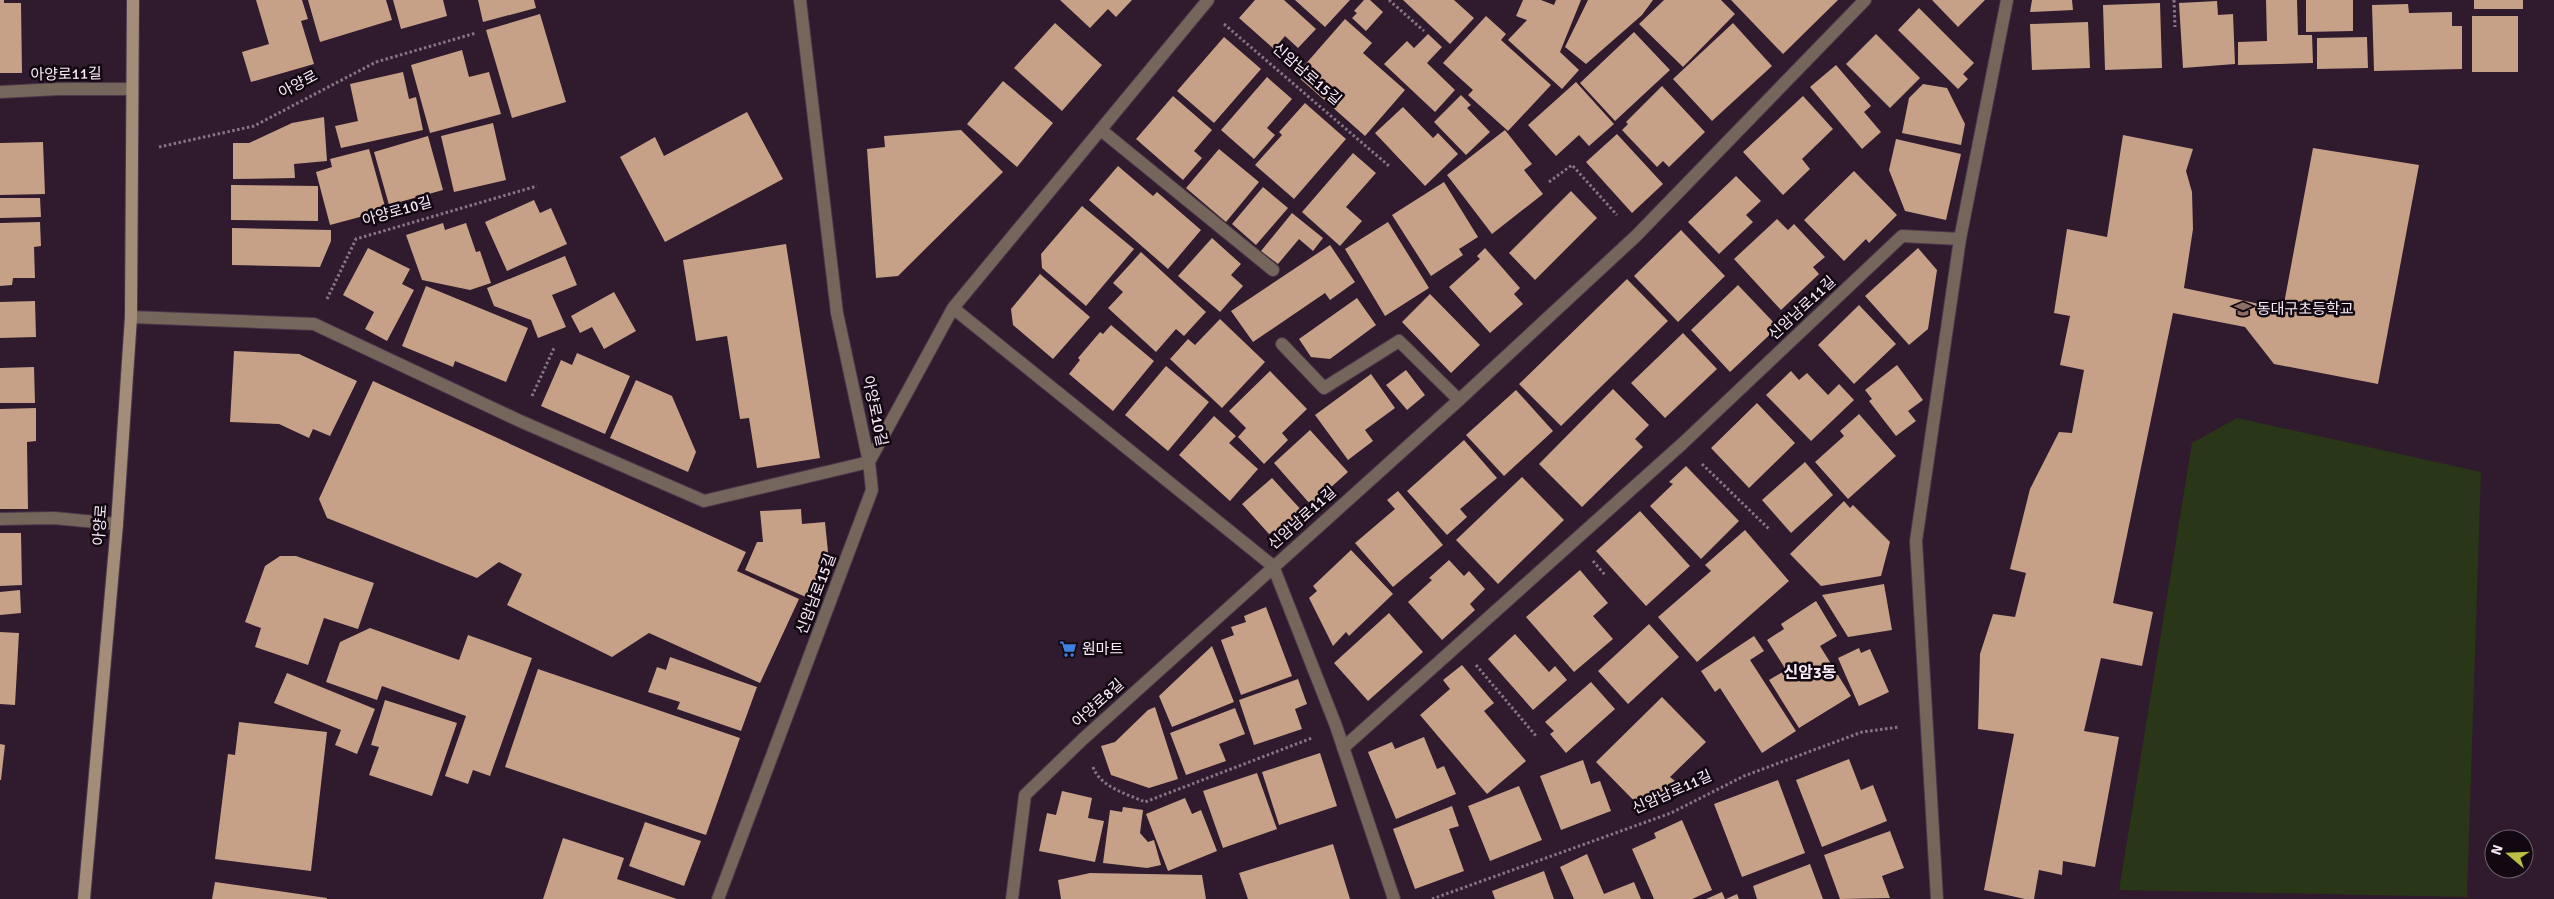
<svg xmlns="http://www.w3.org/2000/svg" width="2554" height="899" font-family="Signika,'Noto Sans KR',sans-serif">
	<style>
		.green { fill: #293617 }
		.building { fill: #c6a187 }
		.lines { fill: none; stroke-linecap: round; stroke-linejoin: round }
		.service-casing { stroke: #4b374a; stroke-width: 14 }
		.minor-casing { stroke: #4b374a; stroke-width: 14 }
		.secondary-casing { stroke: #4b374a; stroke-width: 14 }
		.path { stroke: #877586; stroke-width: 3; stroke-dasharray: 2.5 2.5; stroke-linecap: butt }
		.service { stroke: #74665a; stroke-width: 12 }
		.minor { stroke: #74665a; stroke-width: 12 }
		.secondary { stroke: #a38d79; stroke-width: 12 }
		.labels { text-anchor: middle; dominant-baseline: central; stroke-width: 5; stroke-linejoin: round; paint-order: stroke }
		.street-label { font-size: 15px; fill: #faebf9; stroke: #110811 }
		.poi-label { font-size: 15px; fill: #faebf9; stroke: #110811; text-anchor: start }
		.neighbourhood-label { font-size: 16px; font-weight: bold; fill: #faebf9; stroke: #110811 }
	</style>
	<rect width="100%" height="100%" fill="#2f1a2e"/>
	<!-- green -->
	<path class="green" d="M2237,418L2481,472L2467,897L2119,890L2192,443Z"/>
	<!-- building -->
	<path class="building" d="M0,0H4V3H21L22,73H0Z
		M256,0H302L308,19L301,21L314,64L251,82L242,52L269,44Z
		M308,0H386L392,20L320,42Z
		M393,0H443L447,16L401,29Z
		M478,0H534L536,8L483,22Z
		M1060,0H1132L1116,17L1108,9L1090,28Z
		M1255,0H1284L1316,29L1298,48L1285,36L1274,49L1239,18Z
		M1295,0H1350L1325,27Z
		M1364,0H1370L1383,12L1366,31L1352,18L1357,13L1354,11Z
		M1403,0H1454L1474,18L1450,44Z
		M1523,0H1541L1554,5L1556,0H1581L1560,52L1579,70L1562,89L1508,40L1527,20L1516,16Z
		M1588,0H1653L1642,15L1586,64L1565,47Z
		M1664,0H1721L1735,14L1683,67L1639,24Z
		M1731,0H1838L1783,54Z
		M1932,0H1985L1958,27Z
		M2032,0H2072L2073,10L2030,12Z
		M2266,0H2297L2298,35H2312L2313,63L2238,65V42L2267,41Z
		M2306,0H2353V31L2306,32Z
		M2474,0H2523V9H2474Z
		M2217,1L2218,15L2233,14L2235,64L2183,68L2179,3Z
		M2160,3L2162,68L2105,70L2103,5Z
		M2408,4L2409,13L2452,12V26H2462V69L2374,71L2372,5Z
		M1919,8L1974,63L1963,74L1968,79L1958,89L1898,30Z
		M540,14L566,102L512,118L486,30Z
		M1486,16L1506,34L1501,40L1551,85L1508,131L1468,95L1473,90L1443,63Z
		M2472,16H2518V72H2472Z
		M1345,19L1372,43L1363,53L1405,90L1365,136L1296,75Z
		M2088,22L2090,68L2032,70L2030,24Z
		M1055,23L1102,65L1062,111L1014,68Z
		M1733,23L1772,66L1712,121L1673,79Z
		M1634,32L1670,70L1615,121L1580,83Z
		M1428,34L1442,47L1427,63L1455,90L1435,112L1384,64L1407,41L1414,48Z
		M1876,34L1920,78L1890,108L1846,64Z
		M1224,37L1261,69L1214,123L1177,91Z
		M2367,37L2368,68L2317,69V38Z
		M462,50L469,77L489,72L501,114L430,133L411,65Z
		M1836,65L1871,106L1864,112L1881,132L1862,149L1810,87Z
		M403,72L409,99L416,97L423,130L341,148L335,126L358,121L350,84Z
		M1267,77L1292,99L1267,128L1275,135L1254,159L1221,130Z
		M1003,81L1053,123L1017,167L967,124Z
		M1576,82L1614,124L1589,146L1579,135L1556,156L1528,125Z
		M1923,84L1947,88L1965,124L1961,145L1902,133L1909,98Z
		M1662,86L1705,132L1669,167L1663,161L1657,167L1622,130L1628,124L1626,122Z
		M1461,95L1471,105L1467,108L1490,132L1466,155L1434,122Z
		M1173,96L1212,130L1194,151L1202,158L1183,180L1136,139Z
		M1803,96L1833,129L1802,159L1810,169L1783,195L1743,152Z
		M1305,103L1346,139L1294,199L1255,165L1282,135L1279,132Z
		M1403,107L1433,138L1438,133L1458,154L1425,186L1375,133Z
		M747,112L783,179L665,242L620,157L655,137L664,156Z
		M324,117L327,161L294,164L295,178L233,179V143H249L292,123Z
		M493,123L506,180L454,192L441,136Z
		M961,130L1003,172L898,276L876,278L867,149L885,147L884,136Z
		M1505,130L1532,164L1524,170L1543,194L1492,234L1447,175Z
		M1617,134L1663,184L1632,213L1586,162Z
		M2123,135L2193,149L2186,171L2192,192L2193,229L2184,288L2283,309L2313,148L2419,165L2378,384L2274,364L2245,327L2173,313L2113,603L2153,612L2142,666L2101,658L2084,731L2119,737L2095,867L2063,861L2062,875L2039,870L2034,899H2025L1984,890L2014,734L1978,729L1980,654L1993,614L2015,617L2026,573L2010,569L2030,489L2059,432L2072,433L2084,370L2060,365L2070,316L2054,313L2067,229L2107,237Z
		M428,136L443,190L389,205L374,152Z
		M1896,139L1961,154L1946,220L1905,211L1889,170Z
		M43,142L45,194L0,195V143Z
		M369,149L386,210L330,225L316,172L332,167L330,159Z
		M1219,149L1259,182L1226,222L1186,188Z
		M1353,153L1376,173L1346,207L1362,221L1340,246L1302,212Z
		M1118,166L1153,196L1157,192L1201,230L1168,269L1089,200Z
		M1854,171L1897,215L1869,243L1866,239L1844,261L1804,220Z
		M1736,176L1761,201L1746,215L1753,222L1719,254L1688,222Z
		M1444,182L1478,237L1459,249L1463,255L1431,276L1392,215Z
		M231,185L318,186V221L231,220Z
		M1263,187L1288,208L1256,245L1232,224Z
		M1571,191L1597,218L1535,280L1509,253Z
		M0,198H40L41,217L0,218Z
		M534,200L540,213L551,208L567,244L507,271L485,222Z
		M1082,206L1134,249L1086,306L1042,268L1041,254Z
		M1292,213L1323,238L1313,251L1299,239L1278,264L1261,251Z
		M1777,219L1788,230L1794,224L1825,257L1813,267L1819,274L1781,310L1734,259Z
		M40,222L41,246L34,247L35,278H13L12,285L0,286V223Z
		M1388,222L1429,288L1385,316L1345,249Z
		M443,223L445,230L466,223L476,252L480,251L491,283L470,290L422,280L406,235Z
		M232,228L331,230V241L320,267L232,265Z
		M1681,230L1725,276L1678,322L1634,276Z
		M1212,238L1241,264L1231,275L1243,286L1220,312L1178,276Z
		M786,244L820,458L757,468L749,418L740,419L727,336L696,341L683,260Z
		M1330,245L1355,282L1330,300L1325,293L1253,342L1231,311Z
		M368,248L410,269L402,284L414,290L387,341L365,329L374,312L343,295Z
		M1485,248L1520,288L1514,294L1523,304L1490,333L1449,287L1480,259L1477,256Z
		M1918,248L1937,270L1928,329L1909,345L1865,296Z
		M1141,252L1206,312L1184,336L1176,329L1156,352L1108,308L1123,292L1113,283Z
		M565,256L577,285L552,295L566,327L538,338L531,320L494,306L487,288Z
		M1040,274L1090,317L1053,359L1013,325L1011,309Z
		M1627,279L1668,321L1561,426L1519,384Z
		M1738,285L1778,327L1730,372L1691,330Z
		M426,286L528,328L506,382L455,361L453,367L402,346Z
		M614,292L636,331L604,349L592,327L580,333L571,316Z
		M1430,294L1480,345L1451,373L1402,322Z
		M1357,298L1376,325L1330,359L1311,357L1299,339Z
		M35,301L36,337L0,338V302Z
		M1859,305L1896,344L1854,384L1818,345Z
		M1220,319L1265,362L1222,408L1170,359L1188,339L1195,345Z
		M1111,325L1154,361L1113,411L1069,374L1080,360L1078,358L1100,332L1103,334Z
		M1683,333L1717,369L1665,418L1631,383Z
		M234,351L299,354L357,381L330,436L313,429L309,438L279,424L230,422Z
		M577,353L630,376L605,434L541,406L561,360L572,365Z
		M1897,365L1923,400L1908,411L1916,421L1896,436L1869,401L1872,399L1865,390Z
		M1166,366L1209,402L1168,451L1125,415Z
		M34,367L35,403H0V368Z
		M1406,370L1425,395L1407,410L1386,385Z
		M1270,371L1307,409L1282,433L1288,440L1264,464L1238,437L1246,428L1229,411Z
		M1791,371L1799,380L1807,373L1828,395L1839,384L1854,400L1811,441L1766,395Z
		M1371,374L1395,408L1365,430L1373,441L1348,460L1315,415Z
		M636,380L672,396L696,452L688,472L610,438Z
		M373,381L746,552L737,571L799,599L760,683L649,633L612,657L507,605L522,574L499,562L477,578L327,518L319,499Z
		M1613,389L1649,425L1635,439L1643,447L1582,507L1539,464Z
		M1516,390L1553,431L1504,476L1466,435Z
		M1757,403L1795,443L1749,488L1711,448Z
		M36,408V441L27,442L28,509H0V409Z
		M1859,414L1896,456L1848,499L1815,462L1844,436L1840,431Z
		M1214,416L1236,436L1229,443L1258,469L1230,501L1179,455Z
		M1310,430L1348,472L1311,505L1274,463Z
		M1464,440L1497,478L1460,509L1467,517L1447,535L1407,491Z
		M1805,462L1833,495L1791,533L1762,500Z
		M1686,466L1739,521L1701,559L1650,506L1673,484L1669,482Z
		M1522,477L1564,520L1498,584L1456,540Z
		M1272,478L1304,513L1289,526L1269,534L1242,504Z
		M1398,491L1443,545L1393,587L1355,543L1395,509L1387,500Z
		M1844,501L1850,508L1853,505L1890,542L1881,576L1821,586L1790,554Z
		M801,509L802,524L825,522L828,552L808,598L745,570L757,542H763L760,511Z
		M1640,511L1690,566L1646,606L1596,551Z
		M1745,530L1789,581L1697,662L1658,617L1711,571L1705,565Z
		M0,533H21L22,585L0,586Z
		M1351,550L1393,594L1349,636L1346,632L1333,646L1309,598L1317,591L1313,586Z
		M280,556H296L374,583L358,629L324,618L308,665L255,647L261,628L245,622L265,566Z
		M1449,560L1464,576L1469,571L1485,589L1470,604L1475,610L1442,640L1408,602L1432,580L1429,578Z
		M1580,570L1608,603L1593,616L1613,639L1574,672L1526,617Z
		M1884,584L1892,630L1848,637L1822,595Z
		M20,590L21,613L0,615V592Z
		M1816,601L1837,636L1820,646L1851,696L1799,728L1769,680L1786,670L1767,640L1784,629L1781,624Z
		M1266,607L1292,676L1241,695L1221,640L1234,635L1231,627L1246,622L1244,616Z
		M1389,613L1423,652L1368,701L1334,663Z
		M1649,624L1679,657L1628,704L1598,671Z
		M370,628L459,660L468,635L532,658L490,776L473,770L468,784L445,776L466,716L382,686L377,700L326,682L340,642Z
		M0,632L19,633L15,705L0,704Z
		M1515,634L1549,672L1555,666L1567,680L1533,710L1488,659Z
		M1754,636L1764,651L1750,660L1796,731L1762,753L1720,688L1715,692L1701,671Z
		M1212,646L1234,702L1172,727L1159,696Z
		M1859,648L1861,653L1870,649L1889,692L1859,706L1838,658Z
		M670,657L757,687L741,731L677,709L680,702L648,692L657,667L666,670Z
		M1462,665L1494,703L1484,711L1526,761L1487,794L1420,715L1450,689L1443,680Z
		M538,669L740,738L706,835L505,767Z
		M287,673L375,709L357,754L335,745L341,730L274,703Z
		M1298,679L1307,704L1295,709L1302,729L1254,745L1239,700Z
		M1591,682L1615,709L1566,753L1550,734L1554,731L1545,722Z
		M1662,697L1706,742L1670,777L1675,781L1644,811L1596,762Z
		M385,700L457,723L432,796L369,775L379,747L371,745Z
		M1155,707L1178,779L1149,788L1111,775L1101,746L1115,742L1148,710Z
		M1235,708L1245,734L1219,744L1226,761L1186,775L1170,733Z
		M239,722L327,732L311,871L215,859L228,754L235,755Z
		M1424,737L1437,769L1444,766L1456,794L1396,819L1368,752L1392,742L1395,749Z
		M0,744L5,745L1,780H0Z
		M1320,753L1337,806L1279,825L1262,772Z
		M1849,759L1861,790L1873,785L1887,821L1822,847L1796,780Z
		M1583,760L1591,784L1600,781L1611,811L1561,830L1540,776Z
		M1257,773L1277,829L1223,848L1203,791Z
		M1778,780L1805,853L1742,877L1714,804Z
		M1519,786L1542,840L1490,861L1468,806Z
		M1062,791L1092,798L1088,818L1104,821L1095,862L1039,851L1047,813L1056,815Z
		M1185,798L1192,814L1201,810L1217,851L1168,871L1146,814Z
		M1452,806L1459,826L1449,829L1464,871L1415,889L1393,829Z
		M1123,807L1143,810L1140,833L1148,842L1154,840L1161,865L1147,868L1103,863L1110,810L1122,812Z
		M1682,820L1712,890L1692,899H1654L1632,849L1656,838L1654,833Z
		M645,822L701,841L684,886L629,866Z
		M1890,831L1904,868L1882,876L1890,898L1840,899L1824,855Z
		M563,838L624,858L617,879L677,899H543Z
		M1333,844L1350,899H1248L1239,873Z
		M1587,854L1604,894L1634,882L1641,899H1574L1560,867Z
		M1810,864L1823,899H1757L1753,886Z
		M1544,871L1554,899H1495L1492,891Z
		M1090,873L1202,875L1206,899H1061L1058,880Z
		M215,882L327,898V899H212Z
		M1722,892L1725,899H1706Z
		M1737,894L1739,899H1726Z"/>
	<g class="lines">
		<!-- service casing -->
		<g class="service-casing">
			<path id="service" d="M1101,130L1273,270
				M131,317L314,324L520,421L704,501L869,462
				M1282,344L1324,388L1399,341L1459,400
				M0,519L54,518L117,524"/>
		</g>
		<!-- minor casing -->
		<g class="minor-casing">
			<path id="minor" d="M800,0L837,313L869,462
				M0,92L59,89H132
				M953,308L1273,566L1336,726L1394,899
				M1343,748L1682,444L1902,236L1960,239
				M718,899L872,490L869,462L953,308L1208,0
				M1012,899L1025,795L1083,739L1459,400L1636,236L1865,0
				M1937,899L1916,541L1960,239L2007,0"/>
		</g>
		<!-- secondary casing -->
		<g class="secondary-casing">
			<path id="secondary" d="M84,899L117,524L131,317L133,0"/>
		</g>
		<!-- path -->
		<path class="path" d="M1389,0L1424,31
			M2174,0L2175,27
			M1224,24L1389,166
			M159,147L254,126L376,62L476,33
			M1549,182L1572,165L1617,215
			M327,299L356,239L537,186
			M532,396L554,348
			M1702,464L1769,529
			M1593,561L1605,575
			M1476,665L1536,736
			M1093,767C1100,787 1127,794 1145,802L1312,738
			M1432,899L1671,813L1744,776L1862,732L1899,727"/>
		<!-- service -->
		<use href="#service" class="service"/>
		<!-- minor -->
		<use href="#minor" class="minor"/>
		<!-- secondary -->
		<use href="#secondary" class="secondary"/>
	</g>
	<!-- icons -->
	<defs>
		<g id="school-bare" transform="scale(1.35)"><path d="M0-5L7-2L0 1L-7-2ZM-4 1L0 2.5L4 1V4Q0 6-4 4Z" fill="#8d6e63" stroke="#110811" stroke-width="2.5" paint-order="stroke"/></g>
		<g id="supermarket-bare" transform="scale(1.35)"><path d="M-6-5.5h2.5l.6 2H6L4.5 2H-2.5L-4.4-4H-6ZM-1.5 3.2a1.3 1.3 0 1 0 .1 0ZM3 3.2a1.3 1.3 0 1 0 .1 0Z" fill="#3f7fe0" stroke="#110811" stroke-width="2.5" paint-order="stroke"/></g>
	</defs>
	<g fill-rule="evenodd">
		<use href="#school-bare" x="2243" y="309"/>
		<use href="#supermarket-bare" x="1068" y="649"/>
	</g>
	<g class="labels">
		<!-- street labels -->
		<g class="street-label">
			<text transform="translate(66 74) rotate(-1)">아양로11길</text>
			<text transform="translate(1307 74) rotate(41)">신암남로15길</text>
			<text transform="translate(298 84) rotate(-28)">아양로</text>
			<text transform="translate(397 211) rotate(-16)">아양로10길</text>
			<text transform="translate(1802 308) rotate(-43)">신암남로11길</text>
			<text transform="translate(875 411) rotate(78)">아양로10길</text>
			<text transform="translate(1302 518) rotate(-42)">신암남로11길</text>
			<text transform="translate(100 525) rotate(-86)">아양로</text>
			<text transform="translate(816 594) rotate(-69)">신암남로15길</text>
			<text transform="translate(1098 703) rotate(-42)">아양로8길</text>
			<text transform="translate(1672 792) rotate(-24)">신암남로11길</text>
		</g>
		<!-- poi labels -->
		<g class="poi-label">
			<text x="2257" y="309">동대구초등학교</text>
			<text x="1082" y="649">원마트</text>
		</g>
		<!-- neighbourhood labels -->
		<g class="neighbourhood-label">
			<text x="1810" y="673">신암3동</text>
		</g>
	</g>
	<!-- north arrow -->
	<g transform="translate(2509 854) rotate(289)"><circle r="24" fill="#110811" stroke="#6e636e"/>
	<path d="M0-4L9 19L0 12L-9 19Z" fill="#bdbf43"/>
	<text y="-8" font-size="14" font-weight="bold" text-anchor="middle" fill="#faebf9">N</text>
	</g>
</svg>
